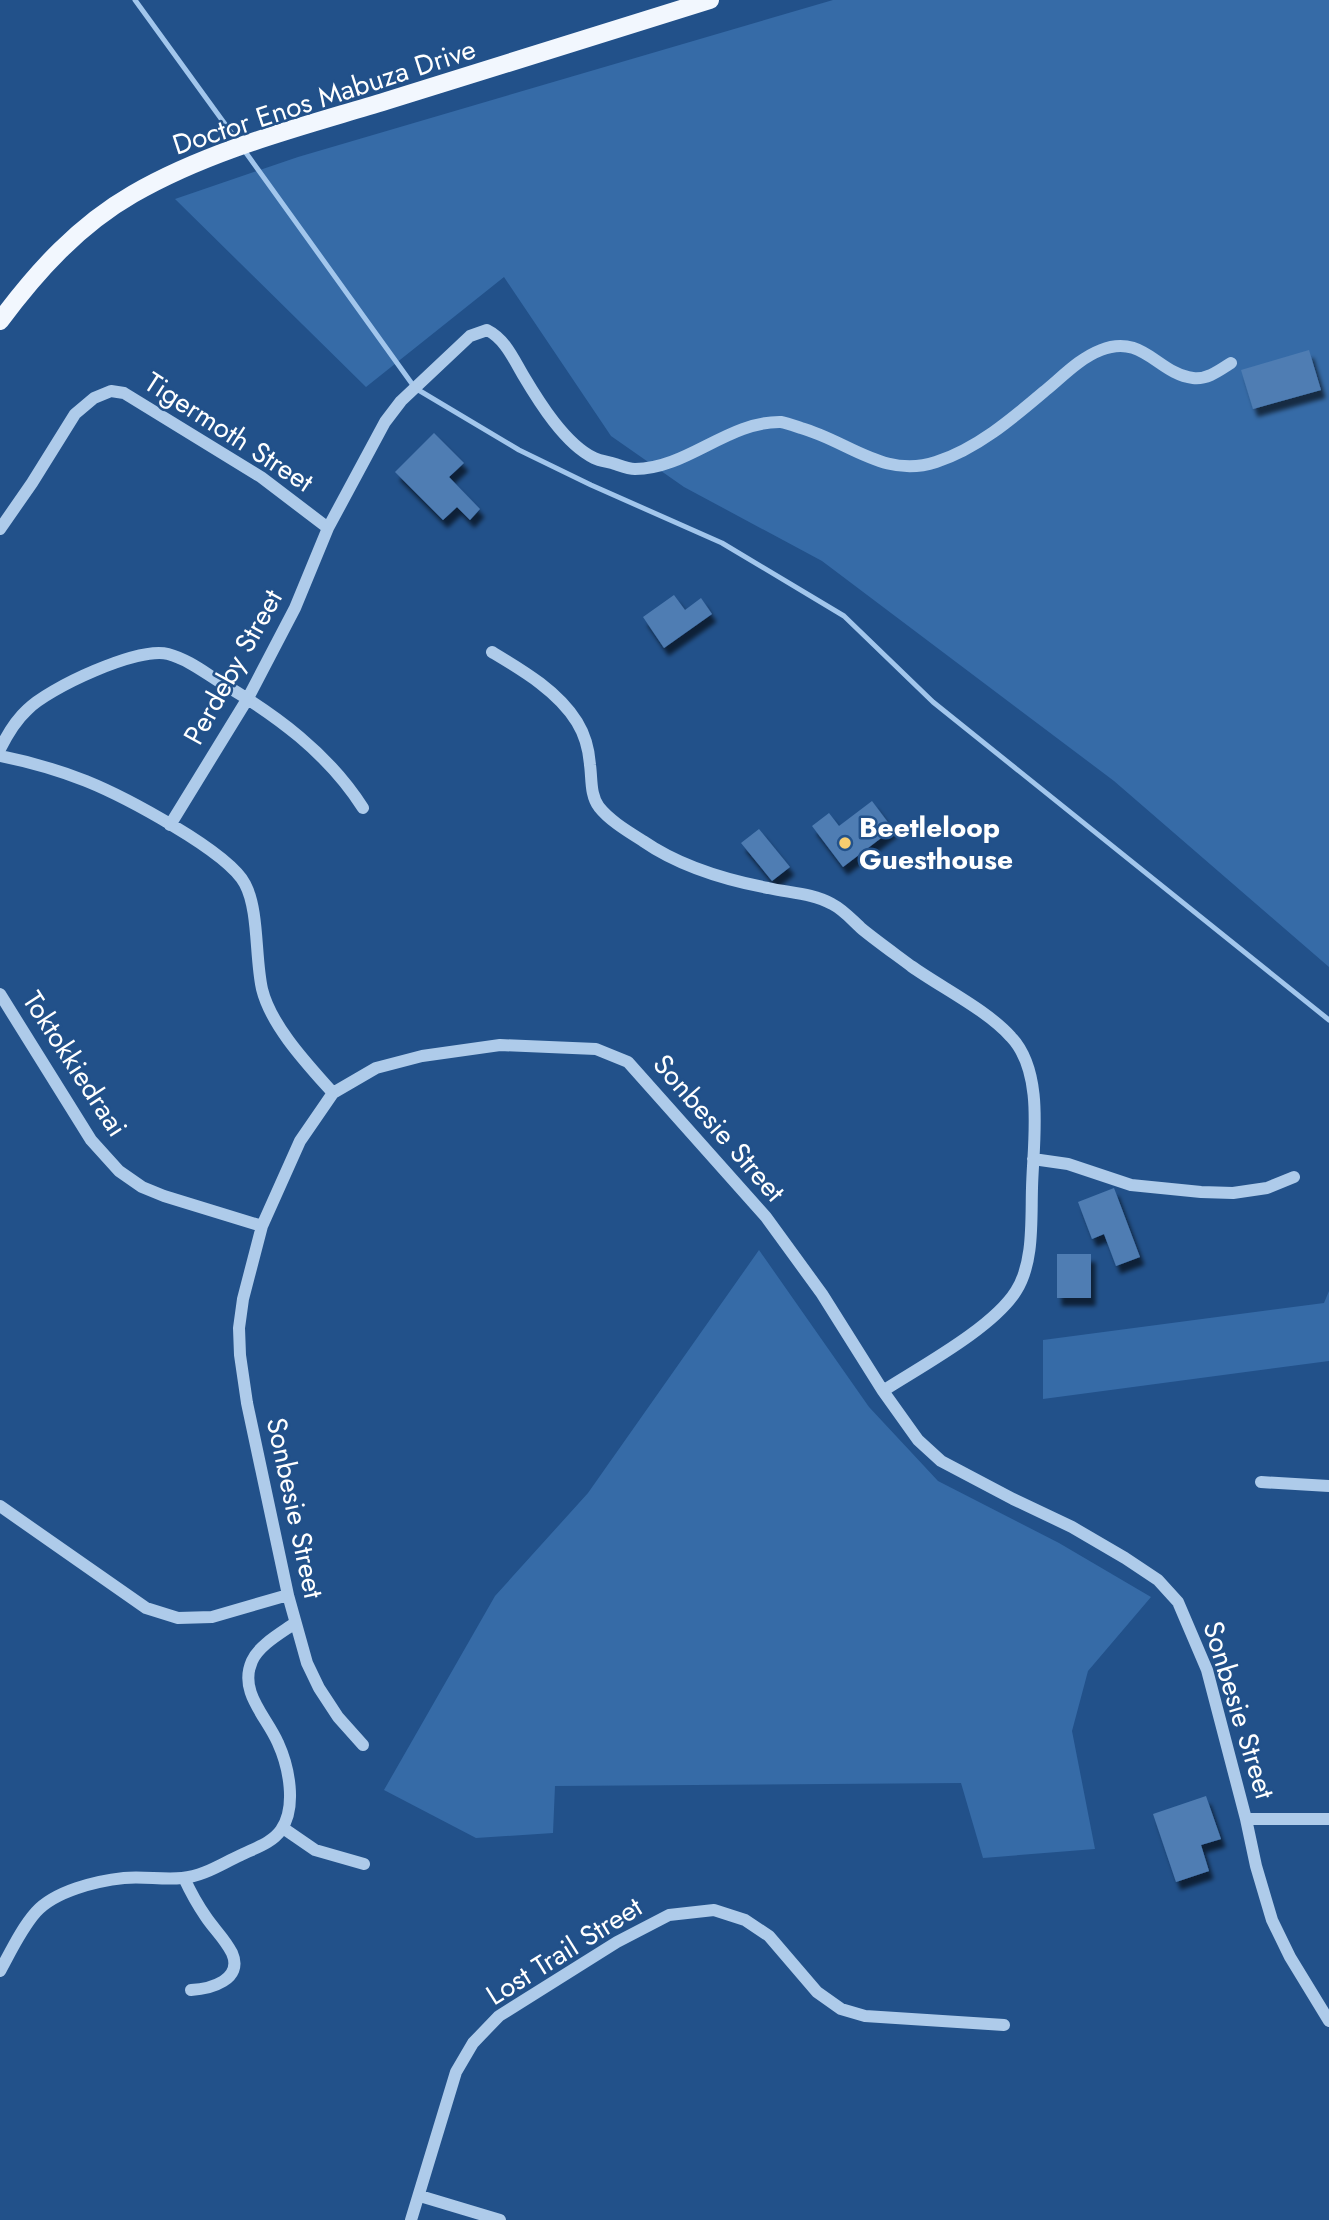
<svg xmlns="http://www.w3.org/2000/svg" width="1329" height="2220" font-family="Jost,sans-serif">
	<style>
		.green { fill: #366ba7 }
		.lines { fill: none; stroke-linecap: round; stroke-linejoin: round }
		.stream { stroke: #a2c6ec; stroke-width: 5 }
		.building { fill: #4f7db3; filter: url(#shadow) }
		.minor { stroke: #aecbea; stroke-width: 12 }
		.major { stroke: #f2f7fe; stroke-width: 18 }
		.poi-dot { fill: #f7cd70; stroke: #22518a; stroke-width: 2.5 }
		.labels { text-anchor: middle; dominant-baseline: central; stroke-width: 5; stroke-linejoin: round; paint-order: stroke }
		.street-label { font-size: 28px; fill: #fff; stroke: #22518a }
		.poi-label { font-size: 28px; font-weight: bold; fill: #fff; stroke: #22518a; text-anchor: start }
	</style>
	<defs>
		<filter id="shadow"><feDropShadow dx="4.5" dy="8" stdDeviation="2" flood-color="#0009"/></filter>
	</defs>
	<rect width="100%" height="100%" fill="#22518a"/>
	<!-- green -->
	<path class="green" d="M833,0H1329V967L1114,781L822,561L684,487L611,436L504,277L366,387L175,199L298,157Z
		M759,1250L869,1407L938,1481L1059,1543L1151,1597L1088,1671L1072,1731L1095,1849L983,1858L961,1783L555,1786L553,1833L476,1838L384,1790L495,1596L588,1493Z
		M1329,1291V1361L1043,1399V1340L1324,1303Z"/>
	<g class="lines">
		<!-- stream -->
		<path class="stream" d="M135,0L238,142
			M244,150L415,388L519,450L591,485L722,543L844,616L933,702L1329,1020"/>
	</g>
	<!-- building -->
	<path class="building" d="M1309,350L1321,390L1253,409L1241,370Z
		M434,433L464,463L449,477L480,509L470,520L457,507L443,520L395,472Z
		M674,595L685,610L701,598L712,614L664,648L643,617Z
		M872,801L893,829L843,867L812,826L829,813L839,826Z
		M759,829L790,867L772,881L741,843Z
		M1114,1188L1140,1257L1116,1266L1104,1234L1092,1239L1078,1202Z
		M1057,1254H1091V1298H1057Z
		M1206,1796L1221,1839L1201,1845L1209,1871L1176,1882L1153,1814Z"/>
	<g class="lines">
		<!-- minor -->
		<path class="minor" d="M0,529L32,483L75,414L94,398L111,391L124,393L261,477L328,528
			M492,652C522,670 558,691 577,722C585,735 589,750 590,765C592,779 590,795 599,807C610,821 629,832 643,841C679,866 726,880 768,888C790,893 812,893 832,904C844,910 853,921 862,929C878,942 895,954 911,966C942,988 987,1010 1011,1037C1045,1073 1033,1143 1032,1188C1031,1220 1034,1263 1016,1291C993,1328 920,1367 883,1391
			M0,749C7,735 15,721 27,710C48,688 139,646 168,654C187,659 204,672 220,682C276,715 328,753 363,808
			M0,756C30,762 58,770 86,781C123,796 228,851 245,884C259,910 255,958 262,989C271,1026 308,1065 333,1093
			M170,825L248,698L295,608L328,528L385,422L401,401L470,336L487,330C505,339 513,358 523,375C539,402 565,444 594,458C600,461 609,462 615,464C621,466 629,469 635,469C687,469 728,421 781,422C787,423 795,426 801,428C848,441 884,479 936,462C977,449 1013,418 1046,390C1063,376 1080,358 1101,350C1143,333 1158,374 1193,378C1207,380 1220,370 1231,363
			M0,994L91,1140L119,1171L142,1187L164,1196L262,1226
			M1033,1159L1068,1164L1131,1185L1201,1192L1233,1193L1267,1188L1294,1177
			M1261,1482L1329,1486
			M0,1506L146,1608L178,1618L212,1617L288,1595
			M363,1745L338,1717L319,1688L307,1663L288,1595L247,1403L240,1355L239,1328L243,1299L262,1226L300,1141L333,1093L376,1068L422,1056L500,1045L596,1049L628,1062L766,1217L822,1294L883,1391L918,1440L941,1461L1013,1499L1072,1527L1125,1558L1158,1580L1178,1602L1207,1670L1246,1819L1256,1866L1272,1920L1290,1957L1329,2021
			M1246,1819H1329
			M283,1828L315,1850L364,1864
			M184,1878C190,1891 197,1904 206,1917C214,1929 225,1939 232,1953C244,1980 210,1989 191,1990
			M0,1971C11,1951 21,1929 36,1912C55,1891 96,1881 124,1878C143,1876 163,1880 182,1878C204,1876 221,1864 241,1855C255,1848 272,1843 281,1830C297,1807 289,1767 278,1743C267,1717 238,1692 252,1661C259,1645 281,1633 295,1623
			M420,2196L500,2220
			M411,2220L456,2072L473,2043L499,2016L617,1942L669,1915L714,1910L745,1920L769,1936L817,1992L841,2009L865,2016L1004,2025"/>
		<!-- major -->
		<path class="major" d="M0,321C37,271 79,225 133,194C211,149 301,127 386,101C494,68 602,34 710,0"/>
	</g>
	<!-- markers -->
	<circle class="poi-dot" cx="845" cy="843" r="7"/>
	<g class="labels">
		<!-- street labels -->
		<g class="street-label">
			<text transform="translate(324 97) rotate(-18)">Doctor Enos Mabuza Drive</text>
			<text transform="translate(229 432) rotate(33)">Tigermoth Street</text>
			<text transform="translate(233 667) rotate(-61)">Perdeby Street</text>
			<text transform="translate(75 1064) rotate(57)">Toktokkiedraai</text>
			<text transform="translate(719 1128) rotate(49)">Sonbesie Street</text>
			<text transform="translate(295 1508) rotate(78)">Sonbesie Street</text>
			<text transform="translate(1239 1710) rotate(73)">Sonbesie Street</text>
			<text transform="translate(564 1951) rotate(-32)">Lost Trail Street</text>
		</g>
		<!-- poi labels -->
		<g class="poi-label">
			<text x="859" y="827">Beetleloop<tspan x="859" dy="32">Guesthouse</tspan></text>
		</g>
	</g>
</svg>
